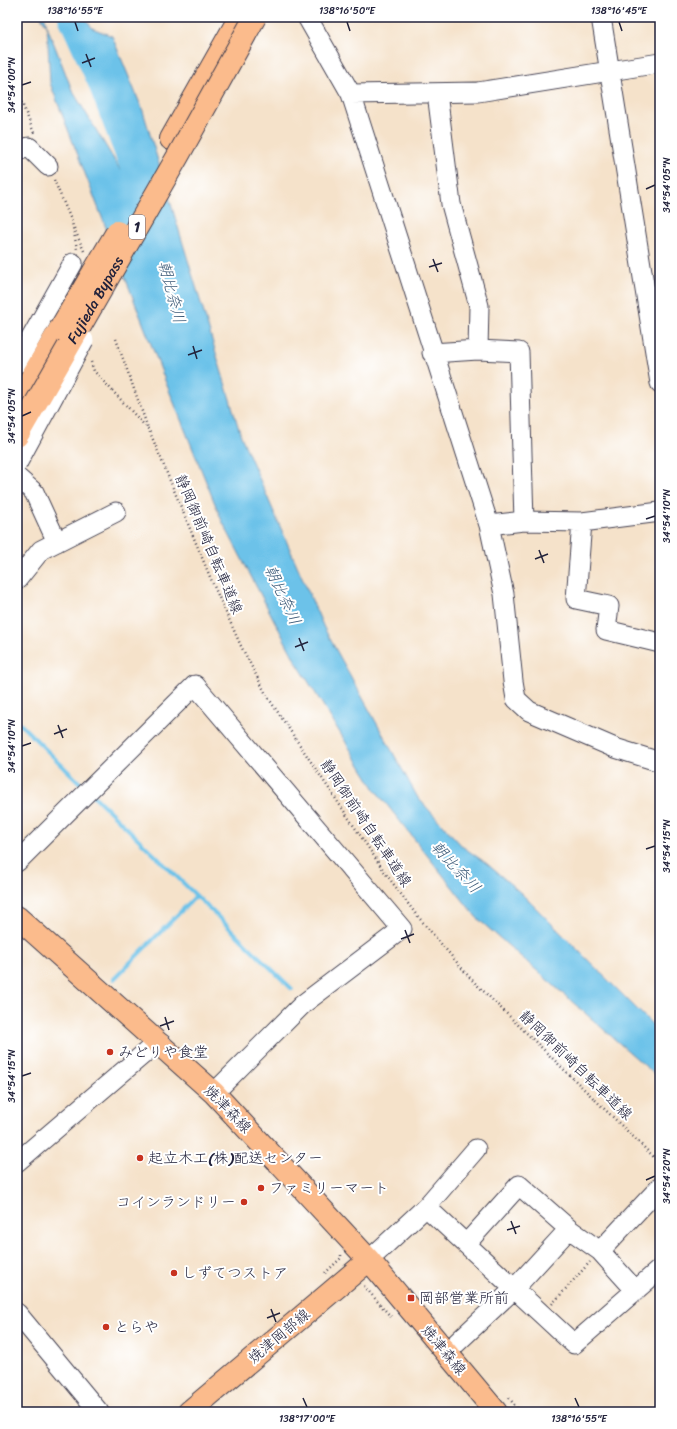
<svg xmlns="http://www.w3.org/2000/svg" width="677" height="1429" font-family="Sriracha,'Klee One',sans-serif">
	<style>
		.water { fill: #6cc2e9; stroke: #477292 }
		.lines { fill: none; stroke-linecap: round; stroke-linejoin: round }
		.stream { stroke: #6cc2e9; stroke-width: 4 }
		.river { stroke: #6cc2e9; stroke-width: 24 }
		.minor-casing { stroke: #423f50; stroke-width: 21 }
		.major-casing { stroke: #423f50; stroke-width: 24 }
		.highway-casing { stroke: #423f50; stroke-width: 24 }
		.path { stroke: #423f50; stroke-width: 2.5; stroke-dasharray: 1 3; stroke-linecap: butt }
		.minor { stroke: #fff; stroke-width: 19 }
		.major { stroke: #fbbb8c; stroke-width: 22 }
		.highway { stroke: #fbbb8c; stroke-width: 22 }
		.minor-bridge-casing { stroke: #423f50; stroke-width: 21; stroke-linecap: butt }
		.highway-bridge-casing { stroke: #423f50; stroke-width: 24; stroke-linecap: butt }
		.minor-bridge { stroke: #fff; stroke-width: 19 }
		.highway-bridge { stroke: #fbbb8c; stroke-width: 22 }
		.ticks { fill: none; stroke: #22223b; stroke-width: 1.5 }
		.poi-dot { fill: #c8321e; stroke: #fff; stroke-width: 1.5 }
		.labels { text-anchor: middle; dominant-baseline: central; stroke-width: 4; stroke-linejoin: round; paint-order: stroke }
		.shield { fill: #fff; stroke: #646476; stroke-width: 1 }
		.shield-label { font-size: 14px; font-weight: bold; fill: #22223b }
		.street-label { font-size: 15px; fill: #22223b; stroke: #fff }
		.poi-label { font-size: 15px; fill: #22223b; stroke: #fff; text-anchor: start }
		.water-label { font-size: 16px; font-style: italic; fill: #3c5a78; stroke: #fff }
		.neatline { fill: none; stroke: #22223b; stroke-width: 1.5 }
		.ticks-label { font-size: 10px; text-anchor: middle; fill: #22223b }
	</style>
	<rect width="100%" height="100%" fill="#fff"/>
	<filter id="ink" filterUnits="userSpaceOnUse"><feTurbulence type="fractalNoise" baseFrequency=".025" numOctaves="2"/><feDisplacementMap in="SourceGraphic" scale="8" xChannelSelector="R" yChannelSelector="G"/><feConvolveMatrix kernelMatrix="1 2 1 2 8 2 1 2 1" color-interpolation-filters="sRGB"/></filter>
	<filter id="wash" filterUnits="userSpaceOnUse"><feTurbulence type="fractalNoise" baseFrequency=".012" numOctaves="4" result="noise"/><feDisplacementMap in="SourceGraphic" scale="16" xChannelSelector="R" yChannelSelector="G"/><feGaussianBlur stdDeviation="0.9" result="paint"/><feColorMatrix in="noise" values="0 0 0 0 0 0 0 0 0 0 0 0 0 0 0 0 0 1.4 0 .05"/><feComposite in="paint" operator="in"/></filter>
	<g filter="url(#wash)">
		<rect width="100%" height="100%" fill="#f5e2ca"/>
		<!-- water -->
		<path class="water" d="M41,17H45L47,26L72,90L121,171L128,128L78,34L72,17H85L92,28L112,36L143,111L241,436L324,628L418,798L463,847L486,863L522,894L660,1032V1079L477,918L376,791L295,660L222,521L166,383L50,83L47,26Z"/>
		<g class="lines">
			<!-- stream -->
			<path class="stream" d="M17,721L85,788
				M92,794L292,989
				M114,979L196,896"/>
			<!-- river -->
			<path class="river" d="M70,17L99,81L136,178"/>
		</g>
	</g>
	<g filter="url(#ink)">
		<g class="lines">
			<!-- minor casing -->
			<g class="minor-casing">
				<path id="minor" d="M307,17L351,94L489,525L504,594L513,681L516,699L529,711L615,748L660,762
					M601,17L660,383
					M437,93L451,204L479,306L478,350L519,352L524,521
					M351,94L478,92L660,63
					M17,151L29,147L48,166
					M432,353L478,350
					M17,363L73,263
					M17,477L34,492L57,542
					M582,522L576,599L609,606L606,630L660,643
					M489,525L524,521L582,522L660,512
					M17,580L41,550L116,512
					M17,862L195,685L402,929L303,1004L214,1093
					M17,1162L153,1046L162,1044
					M426,1207L574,1344L660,1269
					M466,1244L519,1185L569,1229L600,1251L636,1291
					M600,1251L660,1187
					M369,1260L426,1207L476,1149
					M17,1313L99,1412
					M447,1352L514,1289L569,1229"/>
			</g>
			<!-- major casing -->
			<g class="major-casing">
				<path id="major" d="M17,917L214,1093L369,1260L496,1412
					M189,1412L369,1260"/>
			</g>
			<!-- highway casing -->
			<g class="highway-casing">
				<path id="highway" d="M171,139L240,17
					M17,402L60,329"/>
			</g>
			<!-- path -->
			<path class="path" d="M17,91L34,133
				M54,180L72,222L77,249
				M74,228L84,251
				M116,339L148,428
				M91,362L94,371L149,430L213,584L241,646L267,696L386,874L415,913L471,979L660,1163
				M325,1273L341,1258V1255
				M364,1286L392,1318
				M552,1304L590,1262
				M509,1398L520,1412"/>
			<!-- minor -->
			<use href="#minor" class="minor"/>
			<!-- major -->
			<use href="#major" class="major"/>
			<!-- highway -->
			<use href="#highway" class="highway"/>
			<!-- minor-bridge casing -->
			<g class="minor-bridge-casing">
				<path id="minor-bridge" d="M17,464L84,340"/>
			</g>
			<!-- highway-bridge casing -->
			<g class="highway-bridge-casing">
				<g id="highway-bridge">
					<path d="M60,329L117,232"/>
					<path id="s1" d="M17,436L178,156L255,17"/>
				</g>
			</g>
			<!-- minor-bridge -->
			<use href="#minor-bridge" class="minor-bridge"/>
			<!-- highway-bridge -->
			<use href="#highway-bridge" class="highway-bridge"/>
		</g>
	</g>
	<!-- ticks -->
	<path class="ticks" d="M75,22L78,31M347,22L350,31M619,22L622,31M86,54L91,67M82,63L95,58M22,85L31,82M646,189L655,185M433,259L438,272M429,267L442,263M193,346L197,359M188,355L202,350M22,416L31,412M646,519L655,516M539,550L544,563M535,559L548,554M299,638L304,651M295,647L308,642M58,725L63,738M54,734L67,729M22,746L31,743M646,849L655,846M405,930L410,943M401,939L414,934M165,1017L169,1030M160,1026L174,1021M22,1076L31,1073M646,1180L655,1176M511,1221L516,1234M507,1230L520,1226M271,1309L276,1322M267,1318L280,1313M303,1398L307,1407M575,1398L579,1407"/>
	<!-- markers -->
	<g class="poi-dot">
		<circle cx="110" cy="1052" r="4"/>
		<circle cx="140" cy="1158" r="4"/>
		<circle cx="261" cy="1188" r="4"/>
		<circle cx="244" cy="1202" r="4"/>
		<circle cx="174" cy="1273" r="4"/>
		<rect x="407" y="1294" width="8" height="8" rx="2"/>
		<circle cx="106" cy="1327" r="4"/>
	</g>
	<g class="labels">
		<!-- shield labels -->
		<rect class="shield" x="129" y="215" width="16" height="24" rx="3"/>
		<g class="shield-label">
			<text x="137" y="227">1</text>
		</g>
		<!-- street labels -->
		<g class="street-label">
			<text stroke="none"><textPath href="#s1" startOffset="157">Fujieda Bypass</textPath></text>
			<text transform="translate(209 544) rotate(67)">静岡御前崎自転車道線</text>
			<text transform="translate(366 823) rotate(56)">静岡御前崎自転車道線</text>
			<text transform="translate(576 1065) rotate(44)">静岡御前崎自転車道線</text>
			<text transform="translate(228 1109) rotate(46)">焼津森線</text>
			<text transform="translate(279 1336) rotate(-40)">焼津岡部線</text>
			<text transform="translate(444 1350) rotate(50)">焼津森線</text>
		</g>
		<!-- poi labels -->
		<g class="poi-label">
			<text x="118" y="1052">みどりや食堂</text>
			<text x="148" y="1158">起立木工(株)配送センター</text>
			<text x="269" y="1188">ファミリーマート</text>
			<text x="236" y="1202" text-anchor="end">コインランドリー</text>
			<text x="182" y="1273">しずてつストア</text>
			<text x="419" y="1298">岡部営業所前</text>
			<text x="114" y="1327">とらや</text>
		</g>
		<!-- water labels -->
		<g class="water-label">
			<text transform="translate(172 292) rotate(75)">朝比奈川</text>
			<text transform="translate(283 595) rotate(65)">朝比奈川</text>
			<text transform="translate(456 867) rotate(47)">朝比奈川</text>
		</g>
	</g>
	<!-- margin -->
	<rect width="677" height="1429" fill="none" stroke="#fff" stroke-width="44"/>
	<rect x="22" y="22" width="633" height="1385" class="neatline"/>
	<g class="ticks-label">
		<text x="75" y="14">138°16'55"E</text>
		<text x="347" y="14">138°16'50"E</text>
		<text x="619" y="14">138°16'45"E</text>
		<text transform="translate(11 85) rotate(-90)" y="4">34°54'00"N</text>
		<text transform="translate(666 185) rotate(-90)" y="4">34°54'05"N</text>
		<text transform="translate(11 416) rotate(-90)" y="4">34°54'05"N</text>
		<text transform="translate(666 516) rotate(-90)" y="4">34°54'10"N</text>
		<text transform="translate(11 746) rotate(-90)" y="4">34°54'10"N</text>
		<text transform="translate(666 846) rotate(-90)" y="4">34°54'15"N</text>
		<text transform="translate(11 1076) rotate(-90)" y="4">34°54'15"N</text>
		<text transform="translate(666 1176) rotate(-90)" y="4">34°54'20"N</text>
		<text x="307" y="1422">138°17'00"E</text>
		<text x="579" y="1422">138°16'55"E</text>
	</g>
</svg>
